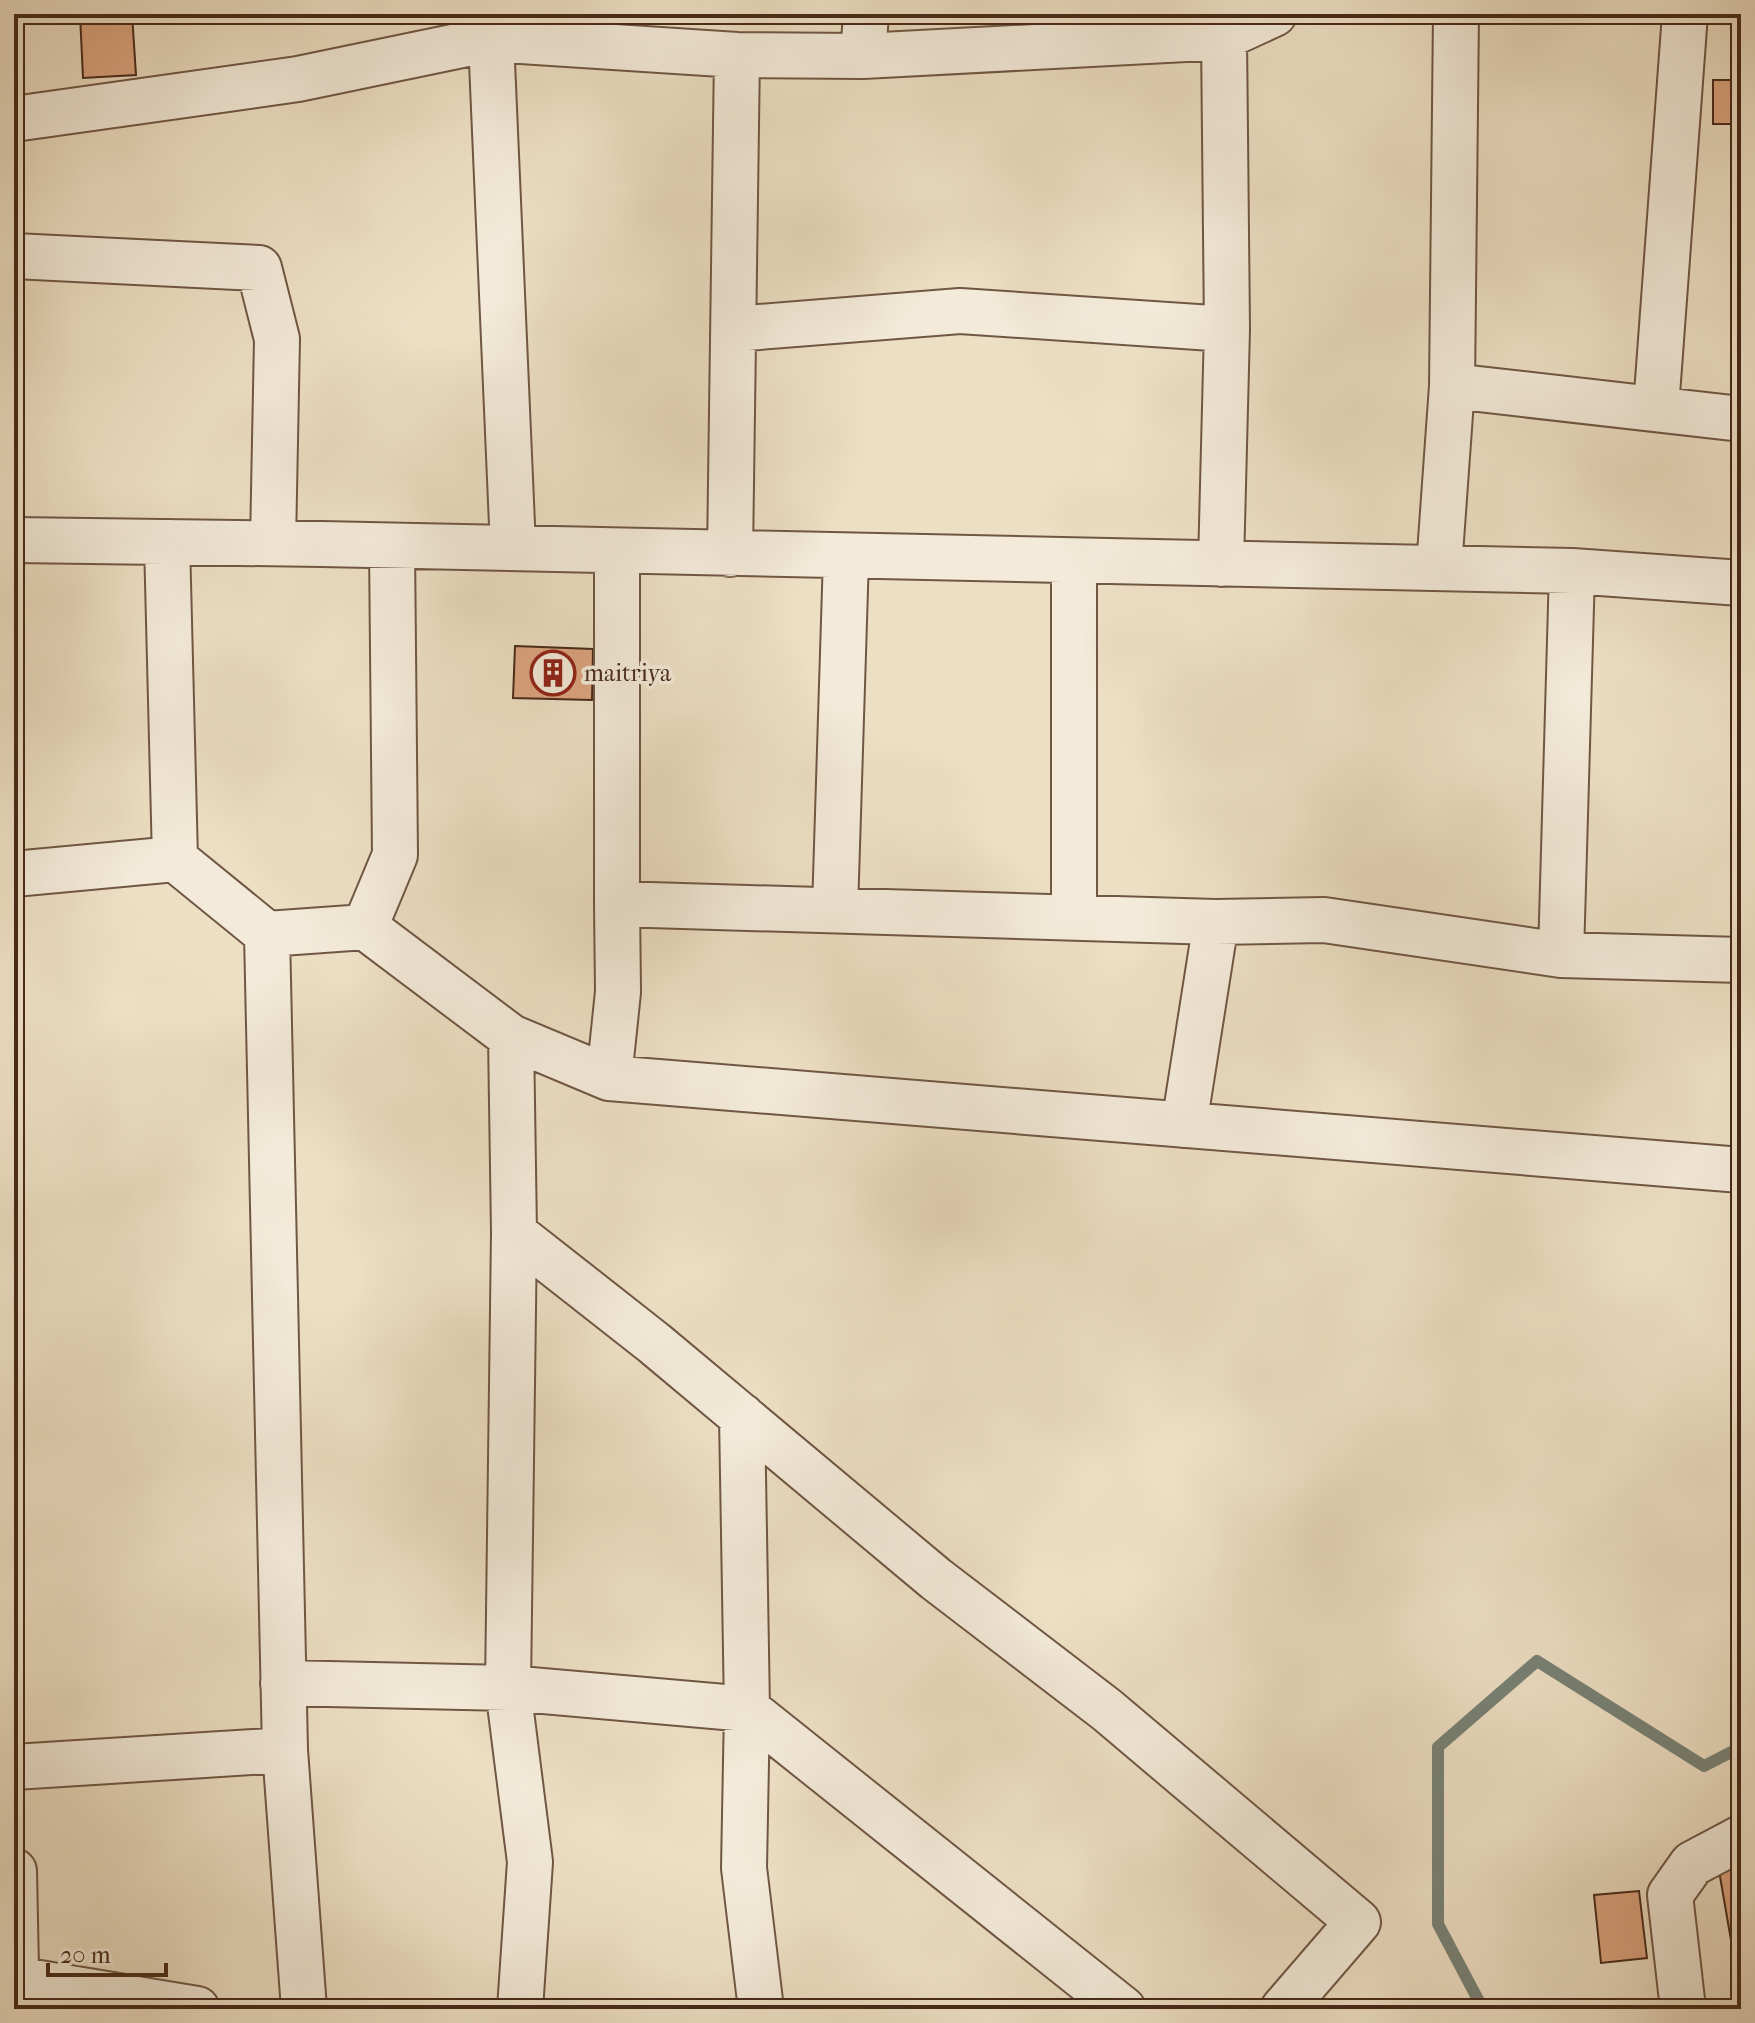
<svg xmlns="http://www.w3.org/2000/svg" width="1755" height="2023" font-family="'IM FELL French Canon',serif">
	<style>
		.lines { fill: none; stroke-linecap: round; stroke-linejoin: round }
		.stream { stroke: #788276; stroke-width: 12 }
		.building { fill: #dca47f; stroke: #472a1a; stroke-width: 2 }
		.minor-casing { stroke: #705744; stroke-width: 48 }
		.minor { stroke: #f3ead9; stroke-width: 44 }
		.labels { text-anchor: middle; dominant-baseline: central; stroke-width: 7; stroke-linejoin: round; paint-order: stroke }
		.poi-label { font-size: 24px; fill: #472a1a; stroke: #f3ead9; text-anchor: start }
	</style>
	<rect width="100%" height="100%" fill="#eddfc4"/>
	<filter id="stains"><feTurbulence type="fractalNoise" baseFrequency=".0025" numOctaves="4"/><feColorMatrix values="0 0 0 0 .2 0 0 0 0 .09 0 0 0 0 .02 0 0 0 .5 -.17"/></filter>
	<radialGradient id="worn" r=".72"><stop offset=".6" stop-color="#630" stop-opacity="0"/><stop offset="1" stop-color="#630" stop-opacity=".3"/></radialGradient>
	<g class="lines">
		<!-- stream -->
		<path class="stream" d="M1483,2009L1438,1924V1747L1537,1661L1704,1766L1741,1747"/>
	</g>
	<!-- building -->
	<path class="building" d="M80,14H132L136,75L83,78Z
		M1713,80H1741V124H1713Z
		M515,646L593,649L592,700L513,698Z
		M1741,1859V1944L1732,1946L1718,1865Z
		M1639,1891L1647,1958L1601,1963L1594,1895Z"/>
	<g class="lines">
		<!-- minor casing -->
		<g class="minor-casing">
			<path id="minor" d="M492,14L491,39L513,548
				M863,56L866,14
				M14,119L298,79L491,39L737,55L863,56L1224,37L1274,14
				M14,256L259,268L277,339L273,543
				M734,329L960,311L1227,329
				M1452,386L1741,419
				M1656,408L1685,14
				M14,540L322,544L1572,571L1741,583
				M167,542L175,859L267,934L285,1750L304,2009
				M617,551V904L1216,922L1324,920L1561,955
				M730,554L737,55
				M1074,561V916
				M1221,564L1227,329L1224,37
				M1439,568L1452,386L1456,14
				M1572,571L1561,955L1741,960
				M14,874L175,859
				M835,910L846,557
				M365,927L511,1037L609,1078L1741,1170
				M267,934L365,927L395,855L392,546
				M609,1078L618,992L617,904
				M1184,1125L1216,922
				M514,1233L654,1343L936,1579L1107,1710L1358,1922L1283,2009
				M742,1416L747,1709L744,1868L761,2009
				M283,1683L508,1688L514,1233L511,1037
				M14,1767L285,1750
				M14,1871L16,1970L27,1981L197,2009
				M520,2009L530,1862L508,1688L747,1709L1123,2009
				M1683,2009L1670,1895L1692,1864L1741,1838"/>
		</g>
		<!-- minor -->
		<use href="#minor" class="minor"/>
	</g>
	<!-- icons -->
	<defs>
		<g id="building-ring" transform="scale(2.3)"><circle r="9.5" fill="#f3ead9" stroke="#8f2418" stroke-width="1.5"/><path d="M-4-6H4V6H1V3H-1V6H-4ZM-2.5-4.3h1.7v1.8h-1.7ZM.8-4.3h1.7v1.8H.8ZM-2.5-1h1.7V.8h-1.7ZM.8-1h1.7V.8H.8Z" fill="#8f2418"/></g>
	</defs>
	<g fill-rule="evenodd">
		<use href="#building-ring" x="553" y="673"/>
	</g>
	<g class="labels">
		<!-- poi labels -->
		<g class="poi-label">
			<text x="584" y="673">maitriya</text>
		</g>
	</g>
	<!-- margin -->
	<rect width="1755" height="2023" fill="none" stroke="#eddfc4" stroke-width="48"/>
	<rect x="16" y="16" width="1723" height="1991" fill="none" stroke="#472a1a" stroke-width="4"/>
	<rect x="24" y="24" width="1707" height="1975" fill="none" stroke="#472a1a" stroke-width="2"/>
	<!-- scale -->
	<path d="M48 1963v12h118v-12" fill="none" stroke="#472a1a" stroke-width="4"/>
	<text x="60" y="1963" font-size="24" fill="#472a1a" stroke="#f3ead9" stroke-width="6" paint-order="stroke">20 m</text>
	<rect width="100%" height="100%" filter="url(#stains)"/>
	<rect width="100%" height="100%" fill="url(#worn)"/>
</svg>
